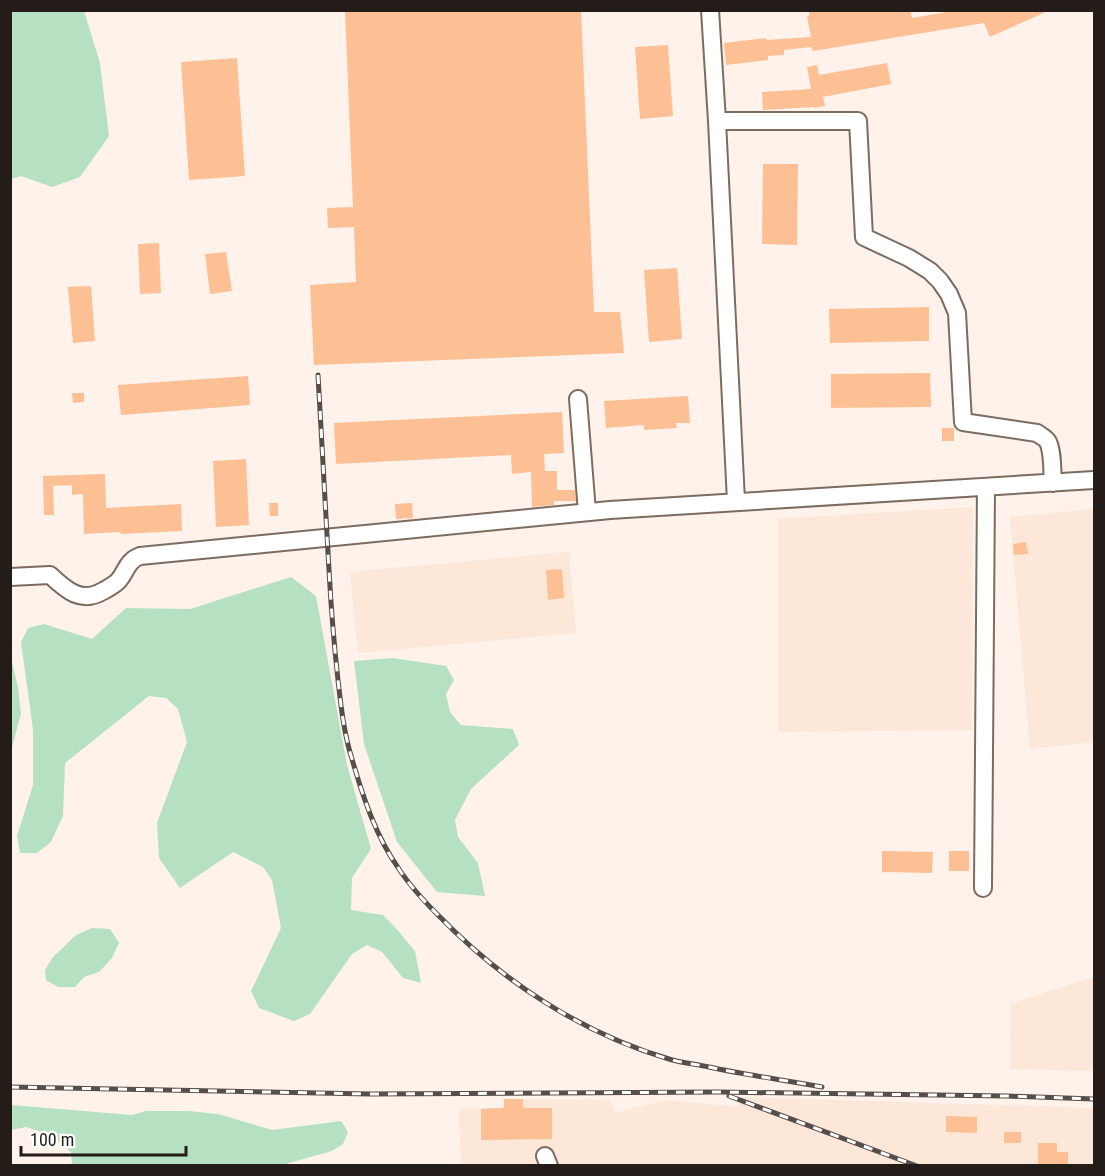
<svg xmlns="http://www.w3.org/2000/svg" width="1105" height="1176" font-family="'Roboto Condensed',sans-serif">
	<style>
		.built { fill: #fce7d9 }
		.green { fill: #b5e1c2 }
		.building { fill: #fdc095 }
		.lines { fill: none; stroke-linecap: round; stroke-linejoin: round }
		.minor-casing { stroke: #7c6c60; stroke-width: 20 }
		.minor { stroke: #fff; stroke-width: 16 }
		.rail-casing { stroke: #564e49; stroke-width: 5 }
		.rail { stroke: #fff; stroke-width: 3; stroke-dasharray: 9; stroke-linecap: butt }
	</style>
	<rect width="100%" height="100%" fill="#fef2eb"/>
	<!-- built -->
	<path class="built" d="M973,507L972,730L778,732V519Z
		M1094,509V742L1030,749L1010,517Z
		M569,552L576,633L358,653L350,572Z
		M1094,977V1071L1011,1069L1010,1004Z
		M741,1097L1094,1108V1165H461L459,1111L463,1108H503L504,1099L609,1100L616,1113L666,1100L738,1107Z"/>
	<!-- green -->
	<path class="green" d="M11,10L84,11L100,63L109,136L80,177L52,187L21,176L11,179Z
		M291,577L316,596L347,765L371,849L352,878L351,910L383,915L395,927L415,951L421,983L403,978L382,952L367,945L352,954L310,1014L294,1021L259,1008L251,991L281,928L272,880L263,867L233,852L180,888L159,858L157,823L187,742L178,709L166,698L149,696L65,763L63,816L51,842L37,853H20L17,836L33,785V730L21,642L28,628L44,624L92,639L126,608L190,609Z
		M11,658L18,687L21,714L11,751Z
		M393,658L446,666L454,680L446,694L450,712L461,725L513,729L519,745L471,789L455,820L458,837L478,863L485,896L437,892L397,842L364,744L354,661Z
		M92,928L110,929L119,943L112,958L99,972L84,977L75,987H58L46,980L45,970L53,957L76,935Z
		M11,1105L132,1115L146,1111H188L218,1114L272,1130L341,1121L348,1132L343,1144L332,1151L282,1165H72L71,1152L50,1135L26,1127L11,1130Z"/>
	<!-- building -->
	<path class="building" d="M345,10H581L594,312H620L624,353L314,365L310,285L356,282L354,227L328,228L327,208L353,207Z
		M809,10H910L912,18L958,10H1050L990,37L984,23L813,51L812,47L784,50V55L768,56V60L726,65L724,43L766,38V40L811,37L807,16L809,15Z
		M668,45L673,116L640,119L635,47Z
		M237,58L245,176L189,180L181,62Z
		M887,63L891,84L823,97L825,106L814,108V107L763,110L762,92L811,89L807,67L817,65L819,75Z
		M763,164H798L797,245L762,244Z
		M159,243L161,293L140,294L138,244Z
		M226,252L232,291L210,294L205,254Z
		M677,268L682,339L649,342L644,270Z
		M91,286L95,341L73,343L68,287Z
		M929,307V341L830,343L829,309Z
		M930,373L931,407L831,408V374Z
		M248,376L250,405L121,415L118,385Z
		M72,393H84V402L73,403Z
		M688,396L690,423H676L677,428L644,430V425L606,428L604,401Z
		M562,412L564,453L544,454L545,471H557V490H575L576,501H554V505L532,507L531,472L512,474L511,455L336,464L334,423Z
		M942,428H954V441H942Z
		M246,459L249,525L216,527L213,461Z
		M105,474L106,508L181,504L182,531L121,534L120,532L84,534L83,494L72,495V485L53,486L54,515H44L43,476Z
		M269,503H278V516H270Z
		M412,503L413,518L396,519L395,504Z
		M1026,542L1028,554L1014,555L1013,544Z
		M562,569L564,598L548,600L546,570Z
		M882,851L933,852L932,873L882,872Z
		M949,851H969V871H949Z
		M504,1099H523V1108H552V1139L481,1140V1109L504,1108Z
		M946,1116L977,1117V1133L946,1132Z
		M1004,1132H1021V1143H1004Z
		M1038,1143H1057V1152H1068V1164H1038Z"/>
	<g class="lines">
		<!-- minor casing -->
		<g class="minor-casing">
			<path id="minor" d="M710,10L717,121L736,501
				M717,121H858L864,237L909,258L930,271L940,281L949,294L957,313L963,422L1037,433C1041,436 1046,438 1048,442C1053,452 1052,471 1053,483
				M578,399L587,512
				M10,577L50,575C66,590 81,604 103,591C108,588 115,585 119,580C127,570 127,561 140,556L610,510L1094,480
				M983,888L986,487
				M545,1156L549,1166"/>
		</g>
		<!-- minor -->
		<use href="#minor" class="minor"/>
		<!-- rail casing -->
		<g class="rail-casing">
			<path id="rail" d="M318,375C322,440 325,505 329,570C331,607 334,644 338,680C341,707 344,734 352,759C363,797 376,837 399,869C410,886 424,901 438,915C502,981 581,1033 669,1059C682,1063 696,1064 709,1067C746,1075 784,1080 822,1087
				M10,1087L370,1094L718,1092L1007,1096L1094,1099
				M729,1096L917,1166"/>
		</g>
		<!-- rail -->
		<use href="#rail" class="rail"/>
	</g>
	<!-- border -->
	<rect width="1105" height="1176" fill="none" stroke="#231c18" stroke-width="24"/>
	<!-- scale -->
	<path d="M21 1146v9h165v-9" fill="none" stroke="#231c18" stroke-width="3"/>
	<text x="30" y="1146" font-size="18" fill="#231c18" stroke="#ffffff" stroke-width="4.5" paint-order="stroke">100 m</text>
</svg>
